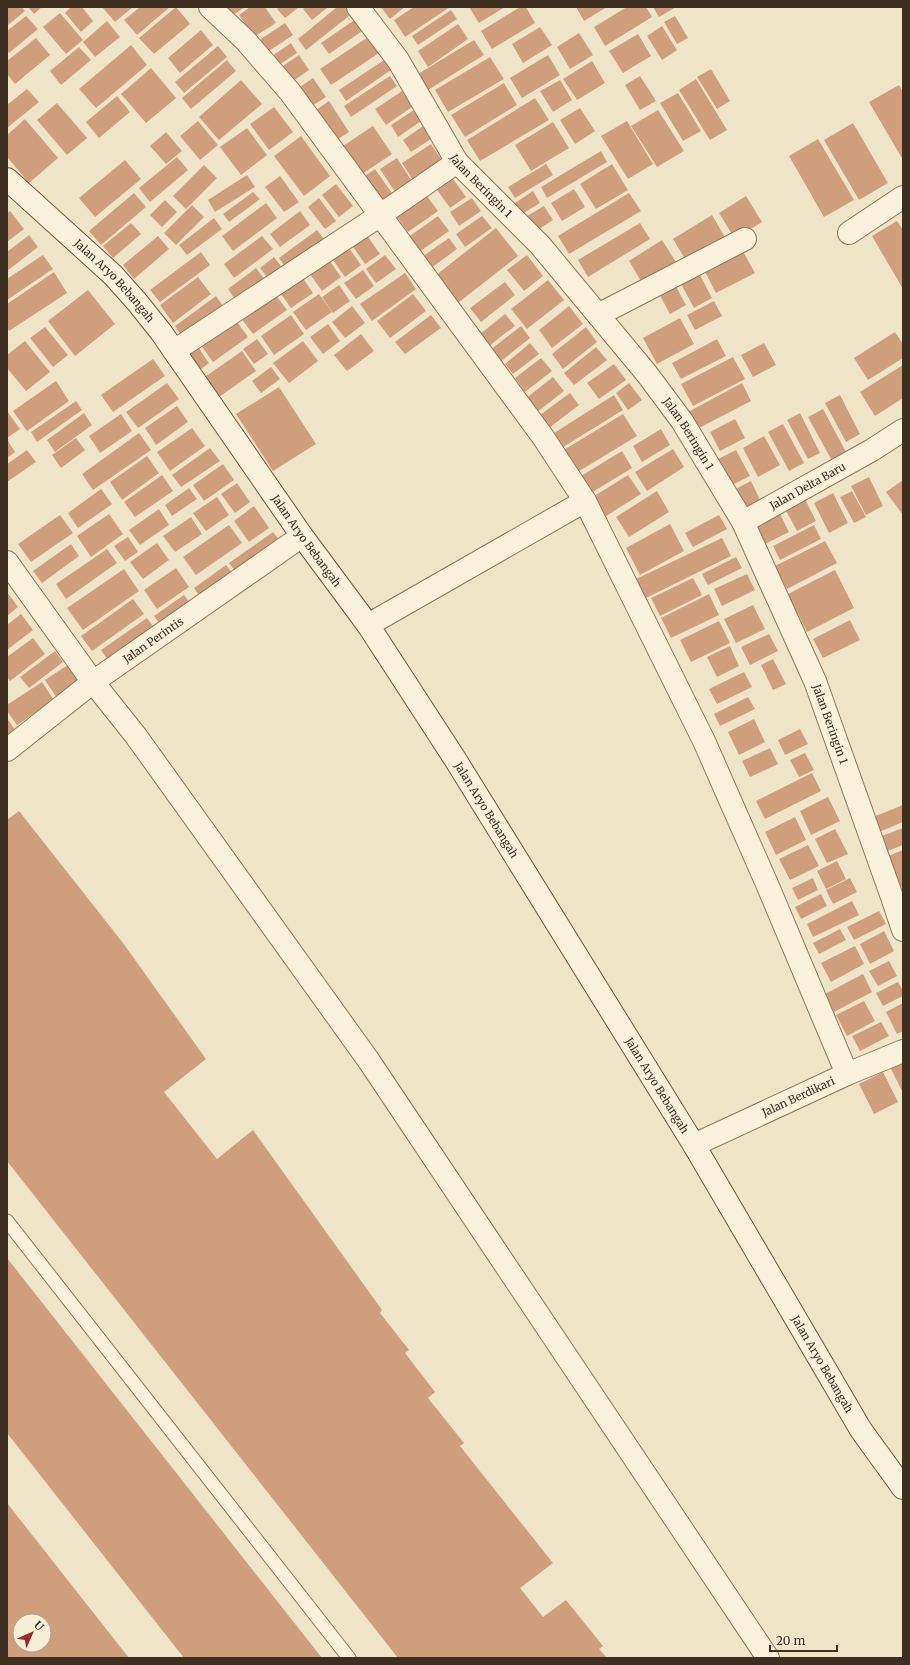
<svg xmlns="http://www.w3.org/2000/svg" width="910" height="1665" font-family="Merriweather,serif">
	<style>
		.building { fill: #cf9f7d; fill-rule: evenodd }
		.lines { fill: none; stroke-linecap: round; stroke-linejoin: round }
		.lane-casing { stroke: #8d765c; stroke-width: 15 }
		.street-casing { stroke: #8d765c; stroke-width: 24 }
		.secondary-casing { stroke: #6f573f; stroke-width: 24 }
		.lane { stroke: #faf1dc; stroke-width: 13 }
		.street { stroke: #faf1dc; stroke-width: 22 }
		.secondary { stroke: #faf1dc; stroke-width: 22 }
		.labels { text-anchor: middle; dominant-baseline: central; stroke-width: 3.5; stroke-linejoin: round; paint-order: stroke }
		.street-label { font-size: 11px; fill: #3d2e20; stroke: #f7eed8 }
	</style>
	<rect width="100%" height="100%" fill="#f0e4c8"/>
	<!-- building -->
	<path class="building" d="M7,7H22L25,11L7,26Z
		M28,7H42L34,14Z
		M71,7H82L93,21L81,32L65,13Z
		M102,7H133L115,22Z
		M140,7H170L137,35L124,20Z
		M176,7L190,24L154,54L139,38Z
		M227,7H245L233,15Z
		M250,7H265L276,23L254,37L239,15Z
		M280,7H299L285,18L277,9Z
		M306,7H328L312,20L303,9Z
		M337,7H350L354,12L306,50L298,39Z
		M381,7H405L390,19Z
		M414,7H450L405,37L394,20Z
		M469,7H505L479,23Z
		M520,7H526L535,23L492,49L481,31Z
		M576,7H607L584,21Z
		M627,7H646L652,17L605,46L594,27Z
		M653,7H676L659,17Z
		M451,10L457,19L418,45L412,36Z
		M60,13L83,40L66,54L43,27Z
		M26,16L38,29L9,53L7,50V31Z
		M675,16L688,38L677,44L664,22Z
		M356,19L364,30L329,54L321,43Z
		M107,21L120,37L95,57L83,42Z
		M285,23L293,35L266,53L258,41Z
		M458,24L468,39L428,67L418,51Z
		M662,26L677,50L662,60L647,36Z
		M540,27L552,45L523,63L512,44Z
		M201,30L213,45L180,73L168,58Z
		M579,33L593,55L570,69L557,47Z
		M638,34L651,56L623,73L609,51Z
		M368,37L379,53L331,85L320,69Z
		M36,38L50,55L15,84L7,74V61Z
		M474,40L484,55L428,90L418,74Z
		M291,43L297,53L279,65L272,56Z
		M131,45L147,65L96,108L79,89Z
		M218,46L227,57L184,93L175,82Z
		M79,47L91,60L61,85L50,71Z
		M299,55L309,70L290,83L280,68Z
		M548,55L560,75L522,98L510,78Z
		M490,57L504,79L448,112L435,90Z
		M227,60L236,71L191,109L182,98Z
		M384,60L391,70L346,101L339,90Z
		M592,61L605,83L577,100L563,79Z
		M151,68L176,98L146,123L121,94Z
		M711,69L730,101L717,109L697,77Z
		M390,76L397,86L351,117L344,106Z
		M640,76L656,101L640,110L625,85Z
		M313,78L326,97L307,109L294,91Z
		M696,79L727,130L710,140L679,90Z
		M241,80L262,104L219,140L199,117Z
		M560,80L572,100L553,112L540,91Z
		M504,83L517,105L465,137L451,115Z
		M899,85L903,92V160L869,102Z
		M27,89L39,102L7,128V105Z
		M402,91L412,107L386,125L375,109Z
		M678,93L701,131L683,141L660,103Z
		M117,96L130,112L99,138L86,122Z
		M535,98L549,120L480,161L467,140Z
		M329,101L349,132L332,143L312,113Z
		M57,103L87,138L67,155L37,120Z
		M274,107L293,132L269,150L250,124Z
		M417,108L424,119L398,137L391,125Z
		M580,108L595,131L575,144L560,120Z
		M658,110L684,151L657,167L631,126Z
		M25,119L58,158L29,183L7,157V135Z
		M198,121L218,145L200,160L180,136Z
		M627,121L653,164L628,179L601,136Z
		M553,122L569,148L531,171L515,145Z
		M853,123L888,183L859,200L824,140Z
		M426,124L434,137L411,152L403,140Z
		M373,126L392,154L362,174L343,146Z
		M247,128L267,155L241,175L220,147Z
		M166,132L182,151L166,164L150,146Z
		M301,136L330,176L304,196L274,156Z
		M818,139L854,200L824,217L789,156Z
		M431,144L447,168L418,188L402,163Z
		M601,151L607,162L547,198L541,187Z
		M177,157L188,170L150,202L139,188Z
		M397,158L412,181L395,192L380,169Z
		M125,160L141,179L95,217L79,198Z
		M546,164L553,175L515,198L508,187Z
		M612,164L628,190L596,209L580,184Z
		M204,165L217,178L186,209L173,196Z
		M375,169L394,196L380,205L362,178Z
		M247,175L255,187L215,212L208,200Z
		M280,176L299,202L284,212L265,187Z
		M451,176L466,197L450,208L435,187Z
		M336,184L353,206L339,217L322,195Z
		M574,189L585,207L562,221L551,203Z
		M533,191L540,203L522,214L515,203Z
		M253,192L260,199L229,222L223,214Z
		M134,193L146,207L101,245L89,231Z
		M629,193L641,211L569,254L558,236Z
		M427,196L438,211L408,232L397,217Z
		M746,196L762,222L735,239L719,213Z
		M319,198L336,221L325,229L308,207Z
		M472,198L481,211L459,226L450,212Z
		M165,200L177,212L162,227L150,215Z
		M266,203L277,218L233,251L222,236Z
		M192,205L204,217L176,245L164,233Z
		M544,206L553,220L536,231L527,216Z
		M10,211L24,229L7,242V213Z
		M300,211L310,225L280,247L270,234Z
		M712,215L726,239L687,262L673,239Z
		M438,216L449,231L415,255L404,240Z
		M482,216L492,228L465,247L456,234Z
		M214,218L222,229L187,255L179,245Z
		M897,221L903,230V289L872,236Z
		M131,223L141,234L113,258L103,246Z
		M640,223L650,239L588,277L578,260Z
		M496,228L518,256L454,306L431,279Z
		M317,230L327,243L289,272L279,258Z
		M366,234L380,254L365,264L351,244Z
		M29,235L38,247L7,271V252Z
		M158,236L169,249L134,279L123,265Z
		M262,236L273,249L234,278L224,264Z
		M449,238L457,249L431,268L423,256Z
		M662,240L678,265L644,286L629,261Z
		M347,245L361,265L345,277L331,257Z
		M741,248L755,273L716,293L703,268Z
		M201,252L210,265L160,302L150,290Z
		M43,255L53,269L7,300V279Z
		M385,255L396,269L376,283L366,269Z
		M527,255L543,276L524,291L507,270Z
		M274,257L285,271L271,282L260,268Z
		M327,257L341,277L322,291L307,270Z
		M256,268L266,281L237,302L228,289Z
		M363,270L374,286L356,299L344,283Z
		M54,272L67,293L9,331L7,327V304Z
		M405,273L416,289L372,321L360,304Z
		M699,273L712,298L694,308L680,282Z
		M300,274L313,293L291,308L278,290Z
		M198,277L211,294L173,323L160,305Z
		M548,280L564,300L527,329L511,309Z
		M505,282L515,295L481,322L470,308Z
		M674,283L686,305L670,314L658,292Z
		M339,285L350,301L333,313L322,297Z
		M88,290L115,324L75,356L48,321Z
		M275,294L287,310L253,334L241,318Z
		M319,294L332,312L306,330L293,312Z
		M413,294L426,311L390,338L377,321Z
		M216,296L225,309L184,339L175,326Z
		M714,301L722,316L695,330L687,315Z
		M352,306L365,323L345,338L332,322Z
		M569,306L583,324L552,348L539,330Z
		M505,314L515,326L489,346L480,334Z
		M291,315L304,334L274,355L261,336Z
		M431,315L441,328L405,354L395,342Z
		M680,318L694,344L657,364L643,338Z
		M235,319L248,337L213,362L200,344Z
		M328,324L340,341L323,354L310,337Z
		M521,326L530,338L500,362L490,350Z
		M45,327L68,355L53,367L30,338Z
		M586,327L597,342L563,369L552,354Z
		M895,332L903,344V358L868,380L854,358Z
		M361,334L374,351L347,371L334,355Z
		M257,339L268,354L254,364L243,349Z
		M717,339L726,356L681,379L672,363Z
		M25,341L50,372L26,391L7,368V355Z
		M194,341L209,363L197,372L181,350Z
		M303,341L318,361L289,383L273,363Z
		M530,343L539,354L513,374L505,364Z
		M764,343L776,365L753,377L741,355Z
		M596,347L607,360L574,385L564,373Z
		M242,351L256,371L216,399L202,379Z
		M733,357L745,379L693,406L681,384Z
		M541,358L552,371L525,392L515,378Z
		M153,359L165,376L113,412L101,395Z
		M614,364L626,380L599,399L587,383Z
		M903,365V398L875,416L860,392Z
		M271,367L280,379L261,393L252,381Z
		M553,377L564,391L536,413L525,399Z
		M56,381L69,401L27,431L13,411Z
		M167,383L179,399L138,428L126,412Z
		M629,383L642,400L628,410L616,393Z
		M742,383L751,401L697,429L688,412Z
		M279,387L316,444L273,471L236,414Z
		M570,393L579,405L549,428L540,415Z
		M614,395L623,410L560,449L551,435Z
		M840,395L860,434L846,442L825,403Z
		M76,401L82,410L37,442L31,432Z
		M177,406L188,422L156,445L145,428Z
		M823,409L846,452L831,459L808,417Z
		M7,411L20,429L7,438Z
		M84,413L92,425L55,452L47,440Z
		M800,413L820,453L808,459L787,420Z
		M121,414L132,431L100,453L89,436Z
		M623,414L637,436L576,473L562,451Z
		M735,419L745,438L720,451L710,432Z
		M783,424L804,463L789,471L768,432Z
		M192,428L205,446L170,471L157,452Z
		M661,429L670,445L642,462L633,446Z
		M139,433L151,450L93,490L82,474Z
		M764,436L780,465L758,477L743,448Z
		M76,438L85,450L61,468L52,455Z
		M8,441L15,452L7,458V442Z
		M210,448L220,461L181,487L172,475Z
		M673,449L684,467L647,491L635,472Z
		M27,450L36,462L7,482V464Z
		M736,450L750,476L728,487L714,461Z
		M622,451L632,468L591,493L581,476Z
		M147,456L159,473L122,500L110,482Z
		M223,464L234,480L204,501L193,485Z
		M162,475L173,491L135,517L124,502Z
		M628,475L641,494L603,518L591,498Z
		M869,477L883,506L866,515L851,486Z
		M903,480V515L886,492Z
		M751,481L760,500L740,511L730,492Z
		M237,483L250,502L235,513L221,494Z
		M189,488L197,499L172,516L165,505Z
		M101,489L112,504L78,528L68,513Z
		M657,491L669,512L629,537L616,517Z
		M852,491L866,517L854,523L840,497Z
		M833,493L848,523L829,533L814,503Z
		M803,495L816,521L797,531L783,505Z
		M217,497L229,515L206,531L193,513Z
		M254,506L269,528L249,542L234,521Z
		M159,509L169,525L140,545L129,530Z
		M109,514L123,534L91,557L77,536Z
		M780,514L789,532L759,547L750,529Z
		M60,515L73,533L31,562L18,544Z
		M719,515L727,529L693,547L685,533Z
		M191,517L202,534L175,552L163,536Z
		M670,524L684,551L640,575L626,548Z
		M229,525L242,543L196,575L183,557Z
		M814,525L821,539L780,560L773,546Z
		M273,532L283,545L239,576L229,563Z
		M128,537L138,552L125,561L114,546Z
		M722,538L731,556L646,598L636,579Z
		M825,541L837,563L787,589L775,566Z
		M157,543L169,560L143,579L130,562Z
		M71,544L79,556L42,583L33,571Z
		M107,549L117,563L66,599L56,584Z
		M736,557L742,568L708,585L702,574Z
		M226,565L234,575L201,598L194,588Z
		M176,568L189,587L157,609L144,590Z
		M124,569L139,591L83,630L67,608Z
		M835,570L854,608L807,632L788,594Z
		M747,574L755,590L722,606L714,589Z
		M693,578L702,595L660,616L651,598Z
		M7,592L18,607L7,616Z
		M709,594L719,615L671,638L661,618Z
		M184,595L193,607L163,628L154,616Z
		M133,599L144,614L92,651L81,636Z
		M753,605L765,629L736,643L724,619Z
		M21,614L33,630L7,650V625Z
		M147,618L158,633L112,666L101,650Z
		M850,620L860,640L823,658L813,639Z
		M719,621L730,643L691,662L680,640Z
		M769,634L778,651L750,665L741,647Z
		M33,638L45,654L10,681L7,677V657Z
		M730,646L739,666L717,677L707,657Z
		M55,651L63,662L29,688L20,677Z
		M773,659L786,684L773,690L761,665Z
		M71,663L83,680L57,698L45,680Z
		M744,672L752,687L717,704L709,689Z
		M42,682L54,700L17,725L7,711V705Z
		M748,697L755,709L720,726L714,714Z
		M7,718L15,730L7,735Z
		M754,719L765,742L739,755L728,732Z
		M800,729L808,744L785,755L778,740Z
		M770,748L778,764L750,777L742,761Z
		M805,753L814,770L799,777L790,760Z
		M812,773L821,791L765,819L756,801Z
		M828,797L840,821L811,835L800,811Z
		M903,805V822L879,832L873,817Z
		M19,811L123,943L206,1059L164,1092L217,1159L253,1130L382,1310L380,1313L409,1350L405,1353L435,1392L428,1398L464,1443L460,1446L553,1563L520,1588L543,1617L566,1600L603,1646L599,1649L607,1658H398L7,1161V820Z
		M795,817L806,840L776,855L765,832Z
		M903,828V845L885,852L879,837Z
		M835,829L848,854L827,863L815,839Z
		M808,845L819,866L790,880L779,859Z
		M903,850V886L901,887L888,856Z
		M837,861L846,879L826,889L817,871Z
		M813,878L818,890L798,900L792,888Z
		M850,878L857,892L833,904L826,890Z
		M821,894L827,906L801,919L795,907Z
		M852,901L859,915L813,937L807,924Z
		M879,911L886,924L854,940L847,927Z
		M840,929L846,940L819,954L813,943Z
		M884,931L894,951L870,964L860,944Z
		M855,946L864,964L831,982L821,963Z
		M889,961L897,976L878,986L869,971Z
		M863,974L872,992L834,1012L825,994Z
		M898,982L903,991V996L883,1006L876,993Z
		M864,1001L875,1021L847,1036L836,1015Z
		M903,1003V1031L897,1034L886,1012Z
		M881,1022L889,1036L860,1051L852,1036Z
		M903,1055V1093L888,1063Z
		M883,1072L898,1102L874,1114L859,1084Z
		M7,1258L322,1658H184L7,1433Z
		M7,1503L129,1658H7ZM20,1621H44V1645H20Z"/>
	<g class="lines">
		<!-- lane casing -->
		<g class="lane-casing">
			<path id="lane" d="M7,1221L349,1658"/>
		</g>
		<!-- street casing -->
		<g class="street-casing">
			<g id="street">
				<path d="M210,7L245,40L290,92L543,437L585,501L704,741L767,884L847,1074"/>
				<path id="s1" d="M358,7L398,60L457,162L540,245L647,374L682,421L743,522L815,681L892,897L903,930"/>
				<path d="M849,233L903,197"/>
				<path d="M598,315L745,239"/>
				<path d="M174,351L379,216L457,162"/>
				<path id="s2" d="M743,522L872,450L903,430"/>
				<path d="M7,562L93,682L136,736L369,1061L768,1658"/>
				<path d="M368,625L585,501"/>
				<path id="s3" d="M7,750L93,682L302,536"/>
				<path id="s4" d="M694,1145L847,1074L903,1051"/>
			</g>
		</g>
		<!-- secondary casing -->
		<g class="secondary-casing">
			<g id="secondary">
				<path id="s5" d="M7,179L113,275L137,302L161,332L302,536L368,625L455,759L694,1145L861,1430L903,1488"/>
			</g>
		</g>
		<!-- lane -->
		<use href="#lane" class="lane"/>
		<!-- street -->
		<use href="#street" class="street"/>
		<!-- secondary -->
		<use href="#secondary" class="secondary"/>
	</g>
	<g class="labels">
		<!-- street labels -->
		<g class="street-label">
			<text stroke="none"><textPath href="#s1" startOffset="218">Jalan Beringin 1</textPath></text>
			<text stroke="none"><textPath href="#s5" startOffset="148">Jalan Aryo Bebangah</textPath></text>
			<text stroke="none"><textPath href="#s1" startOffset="542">Jalan Beringin 1</textPath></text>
			<text stroke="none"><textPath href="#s2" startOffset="74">Jalan Delta Baru</textPath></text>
			<text stroke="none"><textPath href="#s5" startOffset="472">Jalan Aryo Bebangah</textPath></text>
			<text stroke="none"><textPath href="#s3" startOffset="183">Jalan Perintis</textPath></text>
			<text stroke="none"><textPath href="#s1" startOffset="866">Jalan Beringin 1</textPath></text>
			<text stroke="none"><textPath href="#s5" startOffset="796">Jalan Aryo Bebangah</textPath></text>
			<text stroke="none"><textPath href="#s5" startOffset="1120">Jalan Aryo Bebangah</textPath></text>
			<text stroke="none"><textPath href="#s4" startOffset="115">Jalan Berdikari</textPath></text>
			<text stroke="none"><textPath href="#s5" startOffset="1444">Jalan Aryo Bebangah</textPath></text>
		</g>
	</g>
	<!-- border -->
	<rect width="910" height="1665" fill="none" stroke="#3d2e20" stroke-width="16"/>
	<!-- north arrow -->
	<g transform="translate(32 1633) rotate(45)"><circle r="19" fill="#f7eed8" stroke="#ada18e"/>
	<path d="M0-3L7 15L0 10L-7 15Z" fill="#9e2a2b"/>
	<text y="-6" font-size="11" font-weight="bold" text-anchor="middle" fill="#3d2e20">U</text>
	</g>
	<!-- scale -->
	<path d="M770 1645v6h67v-6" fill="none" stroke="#3d2e20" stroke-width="2"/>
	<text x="776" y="1645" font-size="12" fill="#3d2e20" stroke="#f7eed8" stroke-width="3" paint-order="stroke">20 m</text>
</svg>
